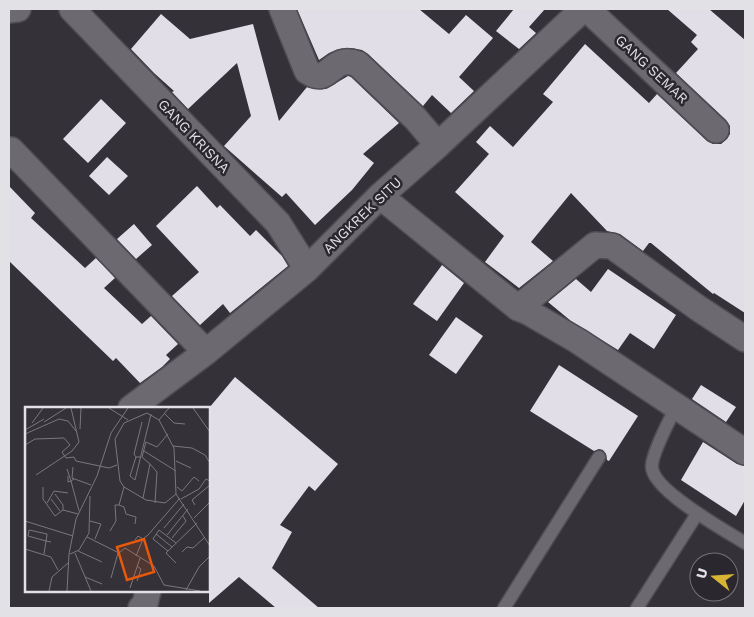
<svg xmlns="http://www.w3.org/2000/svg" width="754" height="617" font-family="'Work Sans',sans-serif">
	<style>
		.building { fill: #e1dee7 }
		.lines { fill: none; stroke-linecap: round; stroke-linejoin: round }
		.service-casing { stroke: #4f4d52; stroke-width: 15 }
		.minor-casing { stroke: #4f4d52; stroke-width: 28 }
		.service { stroke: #6c6971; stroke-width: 12 }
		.minor { stroke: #6c6971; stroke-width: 25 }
		.labels { text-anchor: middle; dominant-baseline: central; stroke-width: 5; stroke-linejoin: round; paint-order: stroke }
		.street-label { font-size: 14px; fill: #e2e1e5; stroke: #2a272e }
		.inset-road { fill: none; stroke: #7a777d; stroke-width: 1 }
		.view { fill: #e8590c; fill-opacity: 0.15; stroke: #e8590c; stroke-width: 2.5 }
		.inset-edge { fill: none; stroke: #e2e1e5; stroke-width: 2.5 }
	</style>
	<rect width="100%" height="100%" fill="#343138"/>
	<!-- building -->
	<path class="building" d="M297,9H419L449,34L466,15L493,38L459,77L474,91L451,113L432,95L423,106L368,54L362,50L351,48L339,49L329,53L319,60Z
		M514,9H545L529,27L536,33L519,49L496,31Z
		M667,9H709L745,40V313L714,293L713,294L651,243H649L643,251L620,234L607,231L571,193L531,242L553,261L519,288L485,262L504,236L455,192L489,154L476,142L490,126L513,147L553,102L543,94L585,44L649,103L657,94L707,141L713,144H721L727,139L730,134V126L726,120L676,73L698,49L691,42L697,35Z
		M161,14L190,39L253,24L279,121L307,87L314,89H326L348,76L351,77L399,123L363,154L374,163L352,190L315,225L286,193L282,197L224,146L251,116L237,63L188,109L172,92L174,91L154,73L131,49Z
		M101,99L126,123L88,163L63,139Z
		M107,157L128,176L109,195L89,176Z
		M9,186L35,213L31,218L85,268L96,258L115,278L104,288L142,324L151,316L178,344L166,355L170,359L162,367L140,383L116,358L113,361L9,261Z
		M197,186L217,208L220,205L250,236L256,230L282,256L288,266L230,313L223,304L200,325L172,296L199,272L156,226Z
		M134,224L152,245L136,259L117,239Z
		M442,265L464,283L437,321L413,304Z
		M608,269L676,315L654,349L630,333L618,350L571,321L548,302L576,279L591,292Z
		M456,317L483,336L456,374L429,355Z
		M559,365L638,416L609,461L607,460L606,454L603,450L599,449L594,451L530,411Z
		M235,377L338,464L315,491L309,486L280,525L292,532L272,568L319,608H276L239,577L209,603V408Z
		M701,385L736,407L726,422L692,399Z
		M703,442L737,464L745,466V500L736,516L681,480Z"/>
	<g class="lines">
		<!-- service casing -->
		<g class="service-casing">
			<path id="service" d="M676,407C670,419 651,455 652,467C652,490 726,531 745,543
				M504,608L599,457
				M637,608L697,514"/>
		</g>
		<!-- minor casing -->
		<g class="minor-casing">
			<path id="minor" d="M72,9L278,223L307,269
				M282,9L307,71C331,88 329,53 358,64L415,118L438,145
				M587,9L716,130
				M9,10L18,9
				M11,150L206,352
				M380,196L518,308L528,312L578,341L745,452
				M518,308L595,245L612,246L698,308L745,339
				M131,408L206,352L307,269L380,196L438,145L583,9
				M141,608L145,604L148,591"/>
		</g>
		<!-- service -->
		<use href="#service" class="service"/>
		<!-- minor -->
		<use href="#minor" class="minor"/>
	</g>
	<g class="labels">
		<!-- street labels -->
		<g class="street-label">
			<text transform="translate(652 69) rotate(43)">GANG SEMAR</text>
			<text transform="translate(194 136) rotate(46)">GANG KRISNA</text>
			<text transform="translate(362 215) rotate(-44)">ANGKREK SITU</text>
		</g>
	</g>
	<!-- overview -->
	<g transform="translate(25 407)">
		<rect width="185" height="185" fill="#343138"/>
		<path class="inset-road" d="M84,1L103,13M168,1L185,25M122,6L134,13L149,41L151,87L140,96L121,93L99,80L95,74L90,32L99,16ZM139,6L149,16L160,17M134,13L144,1M19,15L41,1M7,16L18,1M55,22L56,1M0,23L19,12M0,27L34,12L43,14L51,24M0,38L10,32L39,31L45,38L37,45L41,51L49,50L51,54L84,61L92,58M148,39L167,41L180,48L185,56M119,44L151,64M111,50L109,47L117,15M115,50H111L105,69L110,73L126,7M151,54L166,61M125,57L132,65L130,96M48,60L47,71L66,78M42,62L46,74L43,75V69M11,68L47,44L54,35L46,1M49,72L46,74L54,104M18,80V92L30,109L38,103L53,107M152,80L157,84L169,70L174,74M30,87L38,98V103M151,87L185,139M118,91L125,57L117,50L121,35L132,40L143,27M26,92L35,104M156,92L174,82L181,72L185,74M22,96L29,84L43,86M94,98L99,100L101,107L111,110L110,117M170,98L167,93L185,78M169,111L185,95M0,114L48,129M65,114L76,117L70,132M139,121L159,97M85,124L91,114L90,98H94L99,80M131,127L147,140M142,128L163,102M62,130L94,146L100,141L129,159L139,178L175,184M147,131L161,114L158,109M110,133L113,129L118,132L123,128L155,91M0,142L26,150L33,163M53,144L77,155M143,144L128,132L134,123L151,136M157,145L162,140L168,141L180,130M50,146L66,184M19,147L21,134L22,128V127L4,123L3,129L21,134L26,135M45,147L54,143L64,126L65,89M111,149L118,132M151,156L141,146L172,116M112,159L116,162L112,174M60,170L77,177M86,171L93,146M105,181L115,151M161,183L174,160L185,149M24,184L27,170L43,156M42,184L44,147L51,112L72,69L86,26L103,1"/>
		<path class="view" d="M119,132L129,165L102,173L92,140Z"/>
		<rect width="185" height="185" class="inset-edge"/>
	</g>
	<!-- border -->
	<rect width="754" height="617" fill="none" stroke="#e2e1e5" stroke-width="20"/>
	<!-- north arrow -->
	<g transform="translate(714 577) rotate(287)"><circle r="24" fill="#2a272e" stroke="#747177"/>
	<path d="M0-4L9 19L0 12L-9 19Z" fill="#d7b434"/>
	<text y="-8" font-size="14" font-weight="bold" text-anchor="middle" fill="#e2e1e5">U</text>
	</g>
</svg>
